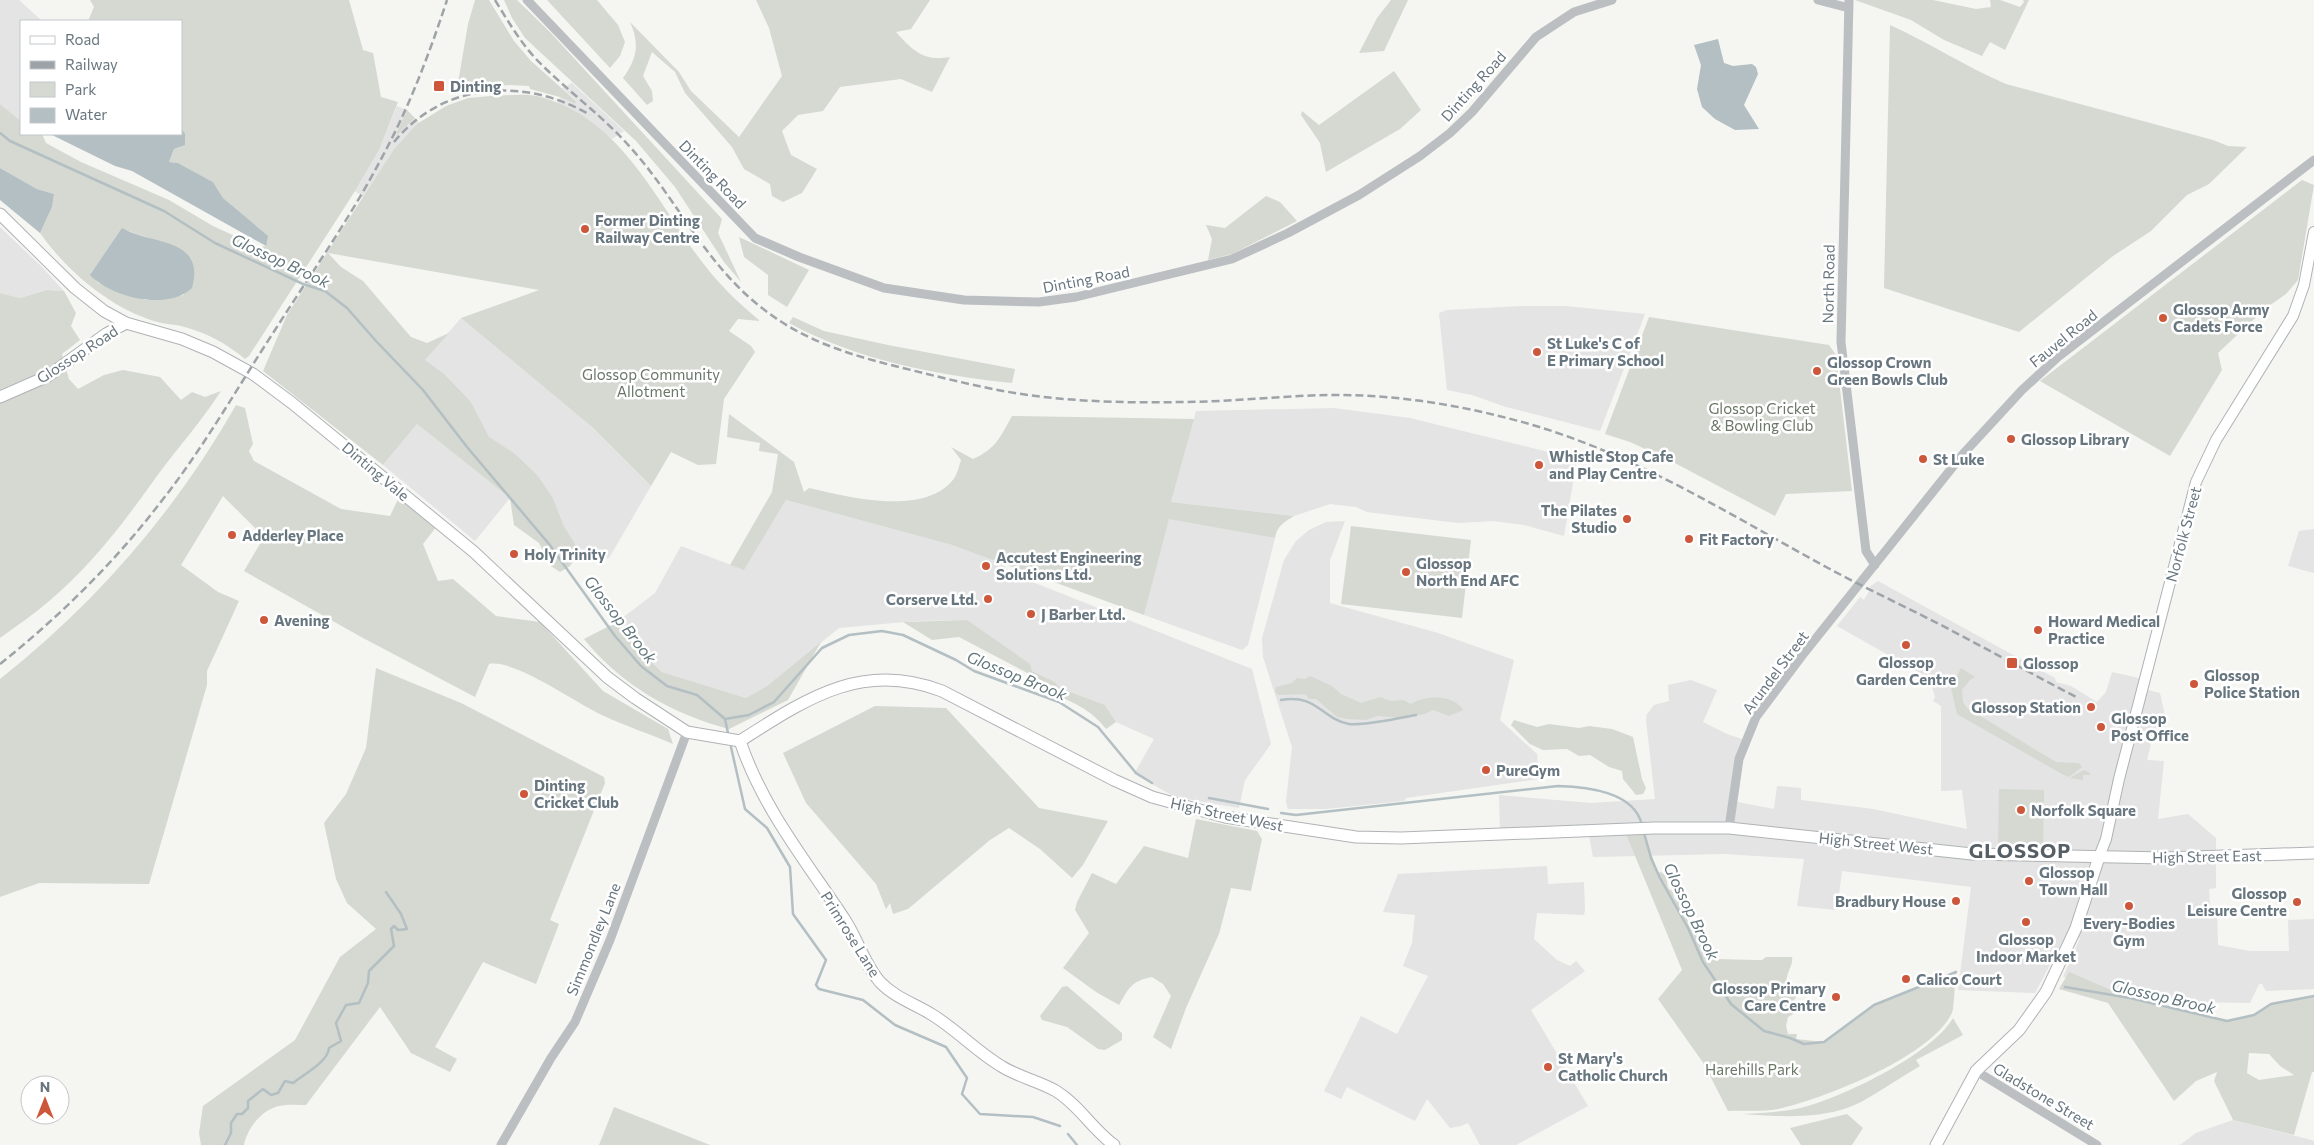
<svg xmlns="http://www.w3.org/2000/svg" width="2314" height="1145" font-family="Commissioner,sans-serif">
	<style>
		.built { fill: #e3e4e3 }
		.green { fill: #d5d9d2; fill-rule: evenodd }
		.water { fill: #b3bfc2 }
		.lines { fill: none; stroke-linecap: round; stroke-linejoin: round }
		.stream { stroke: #b3bfc2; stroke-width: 2.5 }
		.secondary-casing { stroke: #adb3b6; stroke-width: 12 }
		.primary-casing { stroke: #afb3b6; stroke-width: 13 }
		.tertiary { stroke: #bbbfc2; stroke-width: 9 }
		.secondary { stroke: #fff; stroke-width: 10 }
		.primary { stroke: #fff; stroke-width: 11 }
		.rail { stroke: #9da3a7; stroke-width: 2.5; stroke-dasharray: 8 4; stroke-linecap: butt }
		.poi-dot { fill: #cd573b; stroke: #fff; stroke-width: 2 }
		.labels { text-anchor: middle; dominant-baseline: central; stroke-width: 5; stroke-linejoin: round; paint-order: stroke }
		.poi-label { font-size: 15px; font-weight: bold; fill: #68767f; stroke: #fff; text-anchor: start }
		.street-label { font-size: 15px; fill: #68767f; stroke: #fff }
		.park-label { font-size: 15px; fill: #6a7766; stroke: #fff }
		.water-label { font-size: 16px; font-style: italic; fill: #63777c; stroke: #fff }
		.district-label { font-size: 20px; font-weight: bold; letter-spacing: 1px; fill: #555f65; stroke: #fff }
	</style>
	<rect width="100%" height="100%" fill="#f5f5f2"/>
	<!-- built -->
	<path class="built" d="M0,0H19L42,21H21V121L0,104Z
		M572,83L624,131L612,139L579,115L557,104L560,97L575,104L576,100L562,88Z
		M397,106L407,110L396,136L415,118L419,122L394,149L363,197L355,191L379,150Z
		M0,227L42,267L64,291L47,290L20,298L0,293Z
		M1522,306H1565L1645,314L1600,431L1506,407L1472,395L1447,390L1439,313L1447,310Z
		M461,318L592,427L651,486L609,558L575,560L580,552L564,526L553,498L514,453L489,438L471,402L425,360Z
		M1334,408L1410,418L1577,459L1564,536L1524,525L1493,521L1458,523L1367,512L1356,507L1330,504L1294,516L1171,502L1196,411Z
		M417,424L510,498L475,541L383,465Z
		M786,500L952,545L1001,562L1010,573L1252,669L1271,744L1245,780L1239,808L1175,797L1134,774L1154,739L1116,722L1105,705L1060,688L1055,682L1032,671L967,620L916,621L839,628L767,686L746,698L662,672L638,649L617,622L655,593L681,546L744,570Z
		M1169,518L1275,538L1248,645L1242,650L1144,615Z
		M1345,521L1330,560V603L1438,633L1514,660L1500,720L1537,754L1539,779L1406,798L1404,801L1326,809H1288L1286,802L1292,747L1263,657L1262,638L1284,560L1296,541L1309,530L1326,522Z
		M2314,529V573L2288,566L2299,531Z
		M1878,581L2055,678L2056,682L2071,686L2097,702L2106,692L2112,672L2147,680L2144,689L2160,693L2166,720L2162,735H2153L2147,760L2164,761L2158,819L2188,814L2216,838V888L2209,889L2210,905L2217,907L2218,945L2249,951H2289L2288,920L2314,919V989L2266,991L2262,984H2259L2250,1003L2150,1001L2063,977L2080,938L2067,933L2035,993L1958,990L1971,887L1842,871L1837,910L1816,908L1797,906L1804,859L1725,854L1593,857L1588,830L1500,832L1499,795L1591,803L1655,799L1646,720L1647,714L1654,705L1669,701L1668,685L1691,680L1717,690L1703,722L1727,734L1745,740L1732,801L1774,809L1777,786L1801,788V800L1873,809L1967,829L1962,790L1941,791V706L1933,701L1935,697L1929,678L1837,626L1860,597L1864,600L1871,588L1869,587Z
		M1547,866L1548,884L1584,882L1585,910L1584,915L1537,913L1534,939L1557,960L1570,966L1576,961L1585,971L1531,1010L1588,1106L1516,1145H1480L1468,1123L1461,1126L1450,1128L1427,1099L1415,1121L1347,1087L1341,1099L1324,1091L1361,1016L1397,1034L1428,976L1403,966L1412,943L1415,915L1383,912L1398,874Z
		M2233,1120L2311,1140L2314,1141V1145H2180L2196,1133Z"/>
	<!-- green -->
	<path class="green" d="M90,0H349L363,50L373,53L381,97L398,102L379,150L355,191L249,356L245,359C226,343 205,332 181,326C172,324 163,324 154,321C109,307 67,271 40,233L52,207L54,194L37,189L0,168V104L21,121V134H42L46,143L81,162L169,200L213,226L259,247L266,246L264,234L259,229L223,198L213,182L178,163L169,162L174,149L180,147L182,129L181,21H88L94,7ZM122,229L168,244L184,295L145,300L98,283L91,274Z
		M475,0H489L514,41L531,61L576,101L575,104L560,97L530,89L529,86L510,85L469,88L467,82L458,83L468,24Z
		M504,0H517L550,32L722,219L718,233L741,282L724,262L675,187L636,141L525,38L512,18Z
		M547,0H597L618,25L625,42L620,56L610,68Z
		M756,0H930L911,29L896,32C912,50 924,62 950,57L932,92L901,79L840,87L823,111L798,115L782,131L791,155L817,169L802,193L783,202L772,196L770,184L744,169L732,147L685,93L675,72L652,52L643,76L652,91L653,101L647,105L623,78C637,59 640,44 630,22L679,72L691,91L739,137L782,76L769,28Z
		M1391,0H1408L1384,51L1359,53L1377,18Z
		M1855,0H1933L1976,9L1991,7L1990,0H2000L2020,7L2024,2L2023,0H2029L2005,50L1990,42L1982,56L1944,40L1911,20Z
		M1890,25C1930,43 1966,67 2006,84L2213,140L2228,146L2247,147L2209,184L2187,195L2151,231L2113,256L2019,332L1884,288Z
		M1394,71L1421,110L1400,129L1326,172L1320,143L1301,115L1302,111L1319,125Z
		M491,96C505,96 523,93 537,96C629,119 660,215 716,279C730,295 745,308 760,321L738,319L729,331L751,346L755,352L724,399L716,464L698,465L671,452L651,486L592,427L461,318L539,290L328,253L341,267L363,281L411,337L427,343L449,333L425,360L444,374L471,402L489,437L514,453L537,475L553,498L564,526L580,552L570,566L560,572L551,566L539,543L514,525L510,498L417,424L383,465L263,371L287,315L394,149L417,124L446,106L468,98Z
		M407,110L415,118L395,137Z
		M2302,180L2314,185L2298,280L2286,294L2266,308L2218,353L2222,370L2170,456L2040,381Z
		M1266,196L1280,202L1297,221L1232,254L1208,260L1212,239L1206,225L1225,228Z
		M739,237L809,270L787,307L768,295V275L744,257Z
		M47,290L64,291L76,313L71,326L80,340L62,354L69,379L78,389L104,375L123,370L160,377L181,400L192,392L205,397L221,391C202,421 178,447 157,476C125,521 91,566 48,602C33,615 16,626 0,638V293L20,298Z
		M793,317L824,331L888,345L1015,369L1012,383C937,375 856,360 789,323Z
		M1649,317L1829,345L1836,355L1852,491L1786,494L1775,516L1671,461L1630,442L1605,434Z
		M236,405L245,408L253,444L249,451L254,461L341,509L390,516L400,495L437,526L423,544L438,581L453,579L496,616L540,622L603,691L668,729L673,744C650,734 625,726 602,715C576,703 515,659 489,664L475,697L363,638L244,571L264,537L223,496L181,565L218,592L239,601L207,671V685L149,884L39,883L0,897V679C97,602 175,512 236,405Z
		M729,414L794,462L804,492L809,488C848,497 922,516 952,481C957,476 959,466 961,460L951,447L973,459C996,449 1000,437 1012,416L1194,419L1171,502L1294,516C1284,522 1277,526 1275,538L1169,519L1144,615L952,545L786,500L744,570L730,565L772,492L778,454L759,451L760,443L727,437Z
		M1351,526L1471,540L1462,618L1341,604Z
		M967,620L1030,664L1032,671L1055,682L1060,688L1105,705L1116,722L1106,729C1091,709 1071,701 1048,692L1052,686L959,637L932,640L903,622Z
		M617,622L638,649L662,672L746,698L767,686L821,642L788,700L729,729C672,714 621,685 584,639Z
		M376,668L461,703L604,777L605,783L550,920L559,924L536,984L483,962L435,1047L457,1059L450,1072L411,1053L380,1007L306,1105C298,1105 287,1104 279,1106C261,1110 247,1129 244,1145H201L199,1133L203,1106L295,1040L340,957L376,929L347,903L336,879L324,823L346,794L366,748Z
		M1961,668L1975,677L1970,680L1962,690L1963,702L1967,708L2056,762L2079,763L2082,767L2069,777L2062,774L1957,714L1951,688Z
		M1310,676L1332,686L1341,694L1361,703L1380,697L1390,701L1403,700L1411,704C1424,695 1454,694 1463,710L1449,716L1433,710L1425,714L1401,718L1377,716L1366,720L1348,719L1337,717L1316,699H1309L1305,694L1278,695L1275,692L1276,687L1292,683L1297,678L1305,679Z
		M875,706L946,708L1039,808L1108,821L1083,865L1072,878L1040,849L1009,828L990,840L908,909L893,914L890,903L886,909L876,884L806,803L783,753Z
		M1514,720L1537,727L1549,724L1579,728L1589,726L1612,729L1633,737L1642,779L1646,788L1643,794L1636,795L1623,779L1622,771L1609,767L1590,755L1579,756L1567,749L1543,750L1530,744L1511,725Z
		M2084,770L2090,773V775H2083V780L2070,778Z
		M1999,789L2044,790L2043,845L1998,844Z
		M1196,819L1257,831L1262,839L1251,891L1231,888L1219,934L1186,1008L1171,1049L1153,1037L1171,996L1163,984L1152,977C1131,981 1129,988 1119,1005L1096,992L1063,968L1089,933L1075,910L1077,902L1092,873L1116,884L1144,846L1188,858Z
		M1644,833L1658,873L1661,872L1666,876L1668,888L1673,892L1674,898L1679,903L1681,912L1686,917L1693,932L1703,943L1709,946V955L1716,959L1755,960H1762L1766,957H1792C1794,967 1782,977 1788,988C1790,991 1795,993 1797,996L1794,1000L1798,1005L1795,1013L1788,1017L1786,1026L1788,1034H1797L1796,1039L1824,1042L1874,1005L1956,972C1955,979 1954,1010 1952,1013C1931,1057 1823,1099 1778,1109C1763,1112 1744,1110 1728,1111L1704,1064L1658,999L1682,970L1626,834Z
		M2069,972L2130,998L2227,1021L2254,1015L2271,1004L2314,996V1072H2312L2294,1135L2233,1120L2214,1081L2217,1072L2196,1081L2174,1101L2108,1003L2059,989ZM2249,1053L2269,1054L2280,1066L2294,1075L2259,1080L2247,1073Z
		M1067,986L1122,1033V1040L1105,1050L1098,1049L1067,1027L1042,1020L1040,1016L1062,987Z
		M1953,1018L1963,1035L1916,1060L1920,1066C1901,1077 1881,1091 1861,1102C1826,1120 1781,1117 1743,1114C1765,1113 1786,1112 1808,1106C1848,1094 1932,1054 1953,1018Z
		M614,1107L710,1145H599Z
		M1847,1114L1863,1128L1852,1145H1801L1790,1128Z"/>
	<!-- water -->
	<path class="water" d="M1718,39L1724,63L1733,66L1752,64L1756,67L1758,74L1744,105L1759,129L1735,130L1715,119L1702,107L1697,89L1701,65L1694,45Z
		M181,128L185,134V145L174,149L169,162L178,163L213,182L223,198L268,236L266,246L132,171L115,166L50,134H181Z
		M0,168L37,189L54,194L52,207L40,233L0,200Z
		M122,228C151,245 206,237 192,288C168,311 112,298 90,275Z"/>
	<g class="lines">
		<!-- stream -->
		<path class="stream" d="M0,133L10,141L164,211L215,243L303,284L325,291L347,308L376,341L423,390L467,447L549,544L615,636L641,666L667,686L697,695L725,719L749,715L774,702L822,648L849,635L882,631L903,635L956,660L974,671L1059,702L1098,727L1136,773L1152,783
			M1281,700C1318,694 1320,718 1349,724C1363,726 1400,718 1416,715
			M725,719L728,733
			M731,747L745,809L767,828L790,867L793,914L826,960L816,985L819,989L863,1000L895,1025L946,1047L967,1078L962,1094L980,1114L1033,1117L1060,1126
			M1209,798L1268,809
			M1281,813L1296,815L1558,786C1586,787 1634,791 1642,825
			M1644,833L1651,858L1660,878L1688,928L1703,962L1731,1004L1764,1031L1790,1038L1804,1044L1824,1042L1874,1005L1956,972
			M2065,987L2130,998L2227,1021L2254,1015L2271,1004L2314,996
			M1068,1134L1077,1145
			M225,1145L231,1133V1123L237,1114H242L248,1108V1101L263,1089L271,1095L278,1093L285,1081L293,1083C304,1074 328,1062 329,1048L341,1041L336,1023L346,1005L359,1003L368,983L369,971L394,946L391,929L394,926L398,930L407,929L401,914L386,892"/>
		<!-- secondary casing -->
		<g class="secondary-casing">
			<path id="secondary" d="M2099,857L2106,839L2119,779L2196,482L2216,440L2293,316L2304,285L2314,232"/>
		</g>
		<!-- primary casing -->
		<g class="primary-casing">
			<path id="primary" d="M0,214L75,288L104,311L126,323L182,339L213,352L253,374L292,403L474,552L607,677L635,698L687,732L740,741
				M0,397L48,376L106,334L126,323
				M740,741C806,699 862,660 942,691L1114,780L1152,797L1225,817L1356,837L1401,838L1654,828H1729L1972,854L2165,858L2314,853
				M740,741C763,809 806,861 845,920C858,940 864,964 880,982C894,997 915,1004 931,1014C956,1029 976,1051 1001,1066C1018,1077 1039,1081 1056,1091C1079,1105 1092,1129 1114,1145
				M1936,1145L1976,1071L2019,1030L2046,992L2076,928L2099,857"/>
		</g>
		<!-- tertiary -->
		<path class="tertiary" d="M527,0L755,238L799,257L884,288L964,300L1039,302L1076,297L1232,259L1288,233L1359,195L1420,156L1450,133L1472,112L1536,37L1574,12L1612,0
			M1818,0L1849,8
			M1849,0L1841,342L1866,551L1875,565
			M1729,828L1739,759L1756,717L1801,657L1963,454L2022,390L2058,357L2314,160
			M1976,1071L2097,1145
			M501,1145L551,1058L575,1022L610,940L687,732"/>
		<!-- secondary -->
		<use href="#secondary" class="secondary"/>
		<!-- primary -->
		<use href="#primary" class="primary"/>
		<!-- rail -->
		<path class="rail" d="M495,0C508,21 520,42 537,60C566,90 602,115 630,147C677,199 705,264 762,308C806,343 857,357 911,370C952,380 994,391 1036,396C1084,402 1134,403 1182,402C1230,402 1279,396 1327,395C1387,394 1449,403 1507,418C1624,447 1723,511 1828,568C1865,588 1904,606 1941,625C1987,649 2032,674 2078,698
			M394,142C444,81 525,77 590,115
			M0,664C59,617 114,563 160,503C203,449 237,388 275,330C310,275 349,220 380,161C408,110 429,55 447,0"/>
	</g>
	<!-- markers -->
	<g class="poi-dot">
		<rect x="433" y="80" width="12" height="12" rx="2.5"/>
		<circle cx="585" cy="229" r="5"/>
		<circle cx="2163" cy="318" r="5"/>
		<circle cx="1537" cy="352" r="5"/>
		<circle cx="1817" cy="371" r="5"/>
		<circle cx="2011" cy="439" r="5"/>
		<circle cx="1923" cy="459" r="5"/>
		<circle cx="1539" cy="465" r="5"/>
		<circle cx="1627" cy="519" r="5"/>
		<circle cx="232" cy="535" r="5"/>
		<circle cx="1689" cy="539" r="5"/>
		<circle cx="514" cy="554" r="5"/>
		<circle cx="986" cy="566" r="5"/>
		<circle cx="1406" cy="572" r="5"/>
		<circle cx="988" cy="599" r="5"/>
		<circle cx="1031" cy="614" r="5"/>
		<circle cx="264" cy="620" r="5"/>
		<circle cx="2038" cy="630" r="5"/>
		<circle cx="1906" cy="645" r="5"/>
		<rect x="2006" y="657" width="12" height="12" rx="2.5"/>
		<circle cx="2194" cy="684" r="5"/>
		<circle cx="2091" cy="707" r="5"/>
		<circle cx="2101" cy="727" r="5"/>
		<circle cx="1486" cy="770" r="5"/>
		<circle cx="524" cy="794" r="5"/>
		<circle cx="2021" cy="810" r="5"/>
		<circle cx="2029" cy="881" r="5"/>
		<circle cx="1956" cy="901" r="5"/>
		<circle cx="2297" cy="902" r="5"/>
		<circle cx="2129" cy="906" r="5"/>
		<circle cx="2026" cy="922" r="5"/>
		<circle cx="1906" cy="979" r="5"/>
		<circle cx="1836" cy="997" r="5"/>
		<circle cx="1548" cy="1067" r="5"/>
	</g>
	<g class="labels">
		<!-- poi labels -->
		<g class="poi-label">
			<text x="450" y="86">Dinting</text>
			<text x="595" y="220">Former Dinting<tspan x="595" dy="17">Railway Centre</tspan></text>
			<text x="2173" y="309">Glossop Army<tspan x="2173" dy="17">Cadets Force</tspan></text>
			<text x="1547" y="343">St Luke's C of<tspan x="1547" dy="17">E Primary School</tspan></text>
			<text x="1827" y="362">Glossop Crown<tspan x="1827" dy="17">Green Bowls Club</tspan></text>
			<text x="2021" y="439">Glossop Library</text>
			<text x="1549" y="456">Whistle Stop Cafe<tspan x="1549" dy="17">and Play Centre</tspan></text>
			<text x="1933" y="459">St Luke</text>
			<text x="1617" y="510" text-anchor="end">The Pilates<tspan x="1617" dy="17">Studio</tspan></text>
			<text x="242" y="535">Adderley Place</text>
			<text x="1699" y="539">Fit Factory</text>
			<text x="524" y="554">Holy Trinity</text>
			<text x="996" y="557">Accutest Engineering<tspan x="996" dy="17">Solutions Ltd.</tspan></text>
			<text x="1416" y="563">Glossop<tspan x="1416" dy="17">North End AFC</tspan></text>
			<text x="978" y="599" text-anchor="end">Corserve Ltd.</text>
			<text x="1041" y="614">J Barber Ltd.</text>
			<text x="274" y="620">Avening</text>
			<text x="2048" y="621">Howard Medical<tspan x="2048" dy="17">Practice</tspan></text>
			<text x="1906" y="662" text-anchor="middle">Glossop<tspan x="1906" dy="17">Garden Centre</tspan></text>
			<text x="2023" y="663">Glossop</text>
			<text x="2204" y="675">Glossop<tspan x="2204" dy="17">Police Station</tspan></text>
			<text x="2081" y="707" text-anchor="end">Glossop Station</text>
			<text x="2111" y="718">Glossop<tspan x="2111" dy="17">Post Office</tspan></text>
			<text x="1496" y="770">PureGym</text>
			<text x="534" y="785">Dinting<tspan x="534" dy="17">Cricket Club</tspan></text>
			<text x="2031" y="810">Norfolk Square</text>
			<text x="2039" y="872">Glossop<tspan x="2039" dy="17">Town Hall</tspan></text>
			<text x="2287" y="893" text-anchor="end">Glossop<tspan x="2287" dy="17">Leisure Centre</tspan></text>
			<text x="1946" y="901" text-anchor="end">Bradbury House</text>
			<text x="2129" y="923" text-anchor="middle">Every-Bodies<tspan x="2129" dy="17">Gym</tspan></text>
			<text x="2026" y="939" text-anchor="middle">Glossop<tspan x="2026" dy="17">Indoor Market</tspan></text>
			<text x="1916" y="979">Calico Court</text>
			<text x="1826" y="988" text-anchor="end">Glossop Primary<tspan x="1826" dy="17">Care Centre</tspan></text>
			<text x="1558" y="1058">St Mary's<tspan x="1558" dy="17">Catholic Church</tspan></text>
		</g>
		<!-- street labels -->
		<g class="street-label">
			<text transform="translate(1473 86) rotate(-48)">Dinting Road</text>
			<text transform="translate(713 174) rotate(46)">Dinting Road</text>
			<text transform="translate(1086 279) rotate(-11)">Dinting Road</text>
			<text transform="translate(1828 284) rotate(-89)">North Road</text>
			<text transform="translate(2063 338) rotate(-39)">Fauvel Road</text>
			<text transform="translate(77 354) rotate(-33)">Glossop Road</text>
			<text transform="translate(376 471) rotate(40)">Dinting Vale</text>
			<text transform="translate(2183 534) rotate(-75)">Norfolk Street</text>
			<text transform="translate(1775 672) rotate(-53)">Arundel Street</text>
			<text transform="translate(1227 814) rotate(12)">High Street West</text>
			<text transform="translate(1876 843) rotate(6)">High Street West</text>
			<text transform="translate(2207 856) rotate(-1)">High Street East</text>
			<text transform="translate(851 934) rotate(58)">Primrose Lane</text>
			<text transform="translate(593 939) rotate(-68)">Simmondley Lane</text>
			<text transform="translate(2044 1096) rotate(31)">Gladstone Street</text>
		</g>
		<!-- park labels -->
		<g class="park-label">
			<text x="651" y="374">Glossop Community<tspan x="651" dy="17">Allotment</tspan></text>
			<text x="1762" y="408">Glossop Cricket<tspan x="1762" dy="17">&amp; Bowling Club</tspan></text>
			<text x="1752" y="1069">Harehills Park</text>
		</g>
		<!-- water labels -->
		<g class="water-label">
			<text transform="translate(281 260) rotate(25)">Glossop Brook</text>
			<text transform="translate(621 619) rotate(52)">Glossop Brook</text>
			<text transform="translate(1017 675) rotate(22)">Glossop Brook</text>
			<text transform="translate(1692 911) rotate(64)">Glossop Brook</text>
			<text transform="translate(2164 996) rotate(13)">Glossop Brook</text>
		</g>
		<!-- district labels -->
		<g class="district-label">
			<text x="2020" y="850">GLOSSOP</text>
		</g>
	</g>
	<!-- legend -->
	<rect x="20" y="20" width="162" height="115" fill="#ffffff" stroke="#c3c8cc"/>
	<rect x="30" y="36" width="25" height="8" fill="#ffffff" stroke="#c3c8cc"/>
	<text x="65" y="45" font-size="15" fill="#68767f">Road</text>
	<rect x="30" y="61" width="25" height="8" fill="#9da3a7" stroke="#c3c8cc"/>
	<text x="65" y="70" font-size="15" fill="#68767f">Railway</text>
	<rect x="30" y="82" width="25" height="15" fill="#d5d9d2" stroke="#c3c8cc"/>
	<text x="65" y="95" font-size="15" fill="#68767f">Park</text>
	<rect x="30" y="108" width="25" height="15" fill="#b3bfc2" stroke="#c3c8cc"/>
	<text x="65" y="120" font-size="15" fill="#68767f">Water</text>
	<!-- north arrow -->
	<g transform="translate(45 1100)"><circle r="24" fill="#ffffff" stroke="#c3c8cc"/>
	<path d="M0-4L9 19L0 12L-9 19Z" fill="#cd573b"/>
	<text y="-8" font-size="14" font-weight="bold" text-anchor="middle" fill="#68767f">N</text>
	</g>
</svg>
